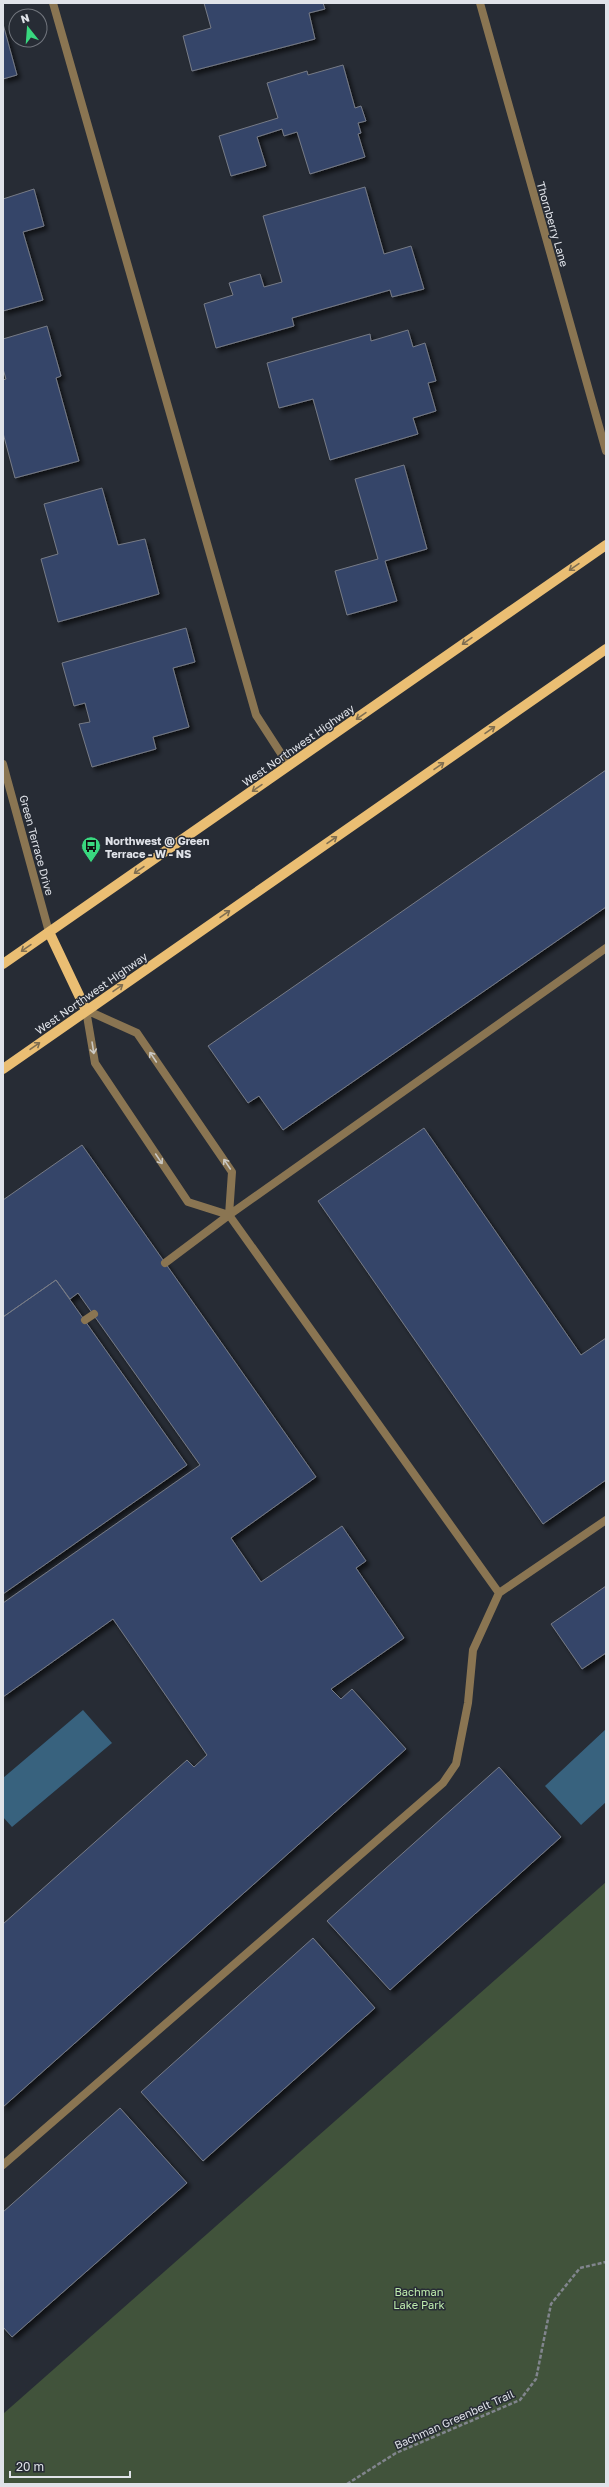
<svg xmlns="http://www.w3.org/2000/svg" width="609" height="2487" font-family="'Golos Text',sans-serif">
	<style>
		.green { fill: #41533b }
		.water { fill: #38627e }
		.building { fill: #364569; stroke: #767b86; filter: url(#shadow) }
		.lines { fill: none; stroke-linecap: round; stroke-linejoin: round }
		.path { stroke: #81858d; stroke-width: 2.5; stroke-dasharray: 4 2; stroke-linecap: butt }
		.lane { stroke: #8a7552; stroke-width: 8 }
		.street { stroke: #8a7552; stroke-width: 8 }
		.primary { stroke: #eabe73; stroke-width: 10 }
		.oneway { stroke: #7f6e51 }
		.oneway2 { stroke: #cac8c3 }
		.labels { text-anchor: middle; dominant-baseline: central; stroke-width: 3; stroke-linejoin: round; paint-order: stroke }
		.street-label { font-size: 11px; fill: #e0e3e9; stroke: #272c35 }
		.poi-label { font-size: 11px; font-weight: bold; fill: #e0e3e9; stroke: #272c35; text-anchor: start }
		.park-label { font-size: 11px; fill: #bdebad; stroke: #272c35 }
	</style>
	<defs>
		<filter id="shadow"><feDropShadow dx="3.5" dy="3.5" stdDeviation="2" flood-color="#0009"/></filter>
	</defs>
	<rect width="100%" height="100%" fill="#272c35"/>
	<!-- green -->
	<path class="green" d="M606,1882V2484H3V2414Z"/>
	<!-- water -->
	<path class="water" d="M83,1710L112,1743L12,1827L3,1817V1778Z
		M606,1729V1802L581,1825L545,1786Z"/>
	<!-- building -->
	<path class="building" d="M204,3H323L325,9L309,13L315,39L192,71L183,36L211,28Z
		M3,24L17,75L3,79Z
		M343,65L355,108L361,106L366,121L358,123L361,133L358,134L365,157L310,174L297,132L284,136L282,129L257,137L266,166L231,176L219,136L278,118L267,83L307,71L308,75Z
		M365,187L384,254L411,246L424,289L392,297L390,290L292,318L294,326L216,348L204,304L233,295L229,283L260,274L264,287L282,282L263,216Z
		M34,189L44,226L23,232L43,300L3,311V199Z
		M47,326L61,376L56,378L79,461L15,478L3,433V380L6,379L3,369V339Z
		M408,330L413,347L425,343L436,381L428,383L436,411L413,418L418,434L330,460L313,399L279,408L267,363L370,334L371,341Z
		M404,465L427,549L385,561L397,601L347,615L335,571L378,559L355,479Z
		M102,488L118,545L145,539L159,594L58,622L41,559L58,554L44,504Z
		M186,628L195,662L173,668L189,727L153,737L156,749L92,767L79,724L90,722L85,703L74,706L62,663Z
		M606,770V907L283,1130L259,1096L248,1103L208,1046Z
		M424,1128L581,1355L606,1338V1480L543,1524L318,1201Z
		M82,1145L316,1477L231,1538L261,1582L342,1526L366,1561L356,1568L404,1638L331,1689L341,1699L352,1689L406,1749L3,2107V1924L187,1760L194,1767L207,1755L113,1619L3,1697V1603L200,1465L78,1293L70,1299L56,1280L3,1317V1200Z
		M56,1280L187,1465L3,1594V1317Z
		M606,1586V1653L582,1669L551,1624Z
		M499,1767L561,1837L390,1990L327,1921Z
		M313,1938L375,2008L203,2161L141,2092Z
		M120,2108L187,2183L12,2337L3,2327V2212Z"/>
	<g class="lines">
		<!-- path -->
		<path class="path" d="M347,2484L396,2453L520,2400L536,2379L551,2304L580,2268L606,2262"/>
		<!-- lane -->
		<path class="lane" d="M53,3L256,715L289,766
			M86,1010L137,1033L232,1172L229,1215L165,1263
			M86,1010L95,1063L188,1202L229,1215
			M85,1320L94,1314
			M499,1593L229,1215L606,948
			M3,2165L443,1783L456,1764L468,1703L473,1650L499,1593L606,1520"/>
		<!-- street -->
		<path class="street" d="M480,3L606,451
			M3,764L49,932"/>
		<!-- primary -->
		<path class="primary" d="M49,932L86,1010
			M3,964L606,545
			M3,1069L606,649"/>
	</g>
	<!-- one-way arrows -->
	<defs><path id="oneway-shaft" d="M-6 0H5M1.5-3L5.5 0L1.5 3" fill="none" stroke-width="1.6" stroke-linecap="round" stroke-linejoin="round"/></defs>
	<g class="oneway">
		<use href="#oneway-shaft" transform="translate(574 567) rotate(145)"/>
		<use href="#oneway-shaft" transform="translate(467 641) rotate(145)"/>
		<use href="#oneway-shaft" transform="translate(361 716) rotate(145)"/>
		<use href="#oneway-shaft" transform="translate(490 730) rotate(-35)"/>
		<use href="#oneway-shaft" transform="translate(439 766) rotate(-35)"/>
		<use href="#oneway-shaft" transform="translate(257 788) rotate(145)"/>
		<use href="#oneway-shaft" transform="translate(332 840) rotate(-35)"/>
		<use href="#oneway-shaft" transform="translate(139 870) rotate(145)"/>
		<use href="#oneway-shaft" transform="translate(225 914) rotate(-35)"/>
		<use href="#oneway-shaft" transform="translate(26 948) rotate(145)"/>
		<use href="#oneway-shaft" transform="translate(118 988) rotate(-35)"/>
		<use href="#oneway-shaft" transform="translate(35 1046) rotate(-35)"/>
	</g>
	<g class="oneway2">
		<use href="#oneway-shaft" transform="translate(93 1048) rotate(81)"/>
		<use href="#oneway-shaft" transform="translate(153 1057) rotate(-124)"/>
		<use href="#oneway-shaft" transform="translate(159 1159) rotate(56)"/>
		<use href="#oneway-shaft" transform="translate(227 1164) rotate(-124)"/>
	</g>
	<!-- icons -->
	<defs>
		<g id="bus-pin" transform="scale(1)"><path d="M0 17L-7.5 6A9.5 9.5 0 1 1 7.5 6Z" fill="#39d87f" stroke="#272c35"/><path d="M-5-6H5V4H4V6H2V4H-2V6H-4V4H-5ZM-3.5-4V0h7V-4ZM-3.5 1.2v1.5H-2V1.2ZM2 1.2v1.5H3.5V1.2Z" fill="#111"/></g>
	</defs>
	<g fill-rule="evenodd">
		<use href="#bus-pin" x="91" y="846"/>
	</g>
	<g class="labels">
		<!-- street labels -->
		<g class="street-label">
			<text transform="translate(553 224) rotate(74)">Thornberry Lane</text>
			<text transform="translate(298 745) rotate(-35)">West Northwest Highway</text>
			<text transform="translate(37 845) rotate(75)">Green Terrace Drive</text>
			<text transform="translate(91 993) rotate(-35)">West Northwest Highway</text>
			<text transform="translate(454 2419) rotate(-24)">Bachman Greenbelt Trail</text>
		</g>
		<!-- poi labels -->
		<g class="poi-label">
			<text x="105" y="840">Northwest @ Green<tspan x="105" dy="13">Terrace - W - NS</tspan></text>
		</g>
		<!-- park labels -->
		<g class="park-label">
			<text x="419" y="2291">Bachman<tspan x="419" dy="13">Lake Park</tspan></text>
		</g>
	</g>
	<!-- border -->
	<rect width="609" height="2487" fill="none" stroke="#e0e3e9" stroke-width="8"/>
	<!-- north arrow -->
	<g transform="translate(28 28) rotate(343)"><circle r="19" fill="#272c35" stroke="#71757d"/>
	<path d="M0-3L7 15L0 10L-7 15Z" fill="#39d87f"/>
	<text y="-6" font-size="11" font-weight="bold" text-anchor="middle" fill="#e0e3e9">N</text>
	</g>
	<!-- scale -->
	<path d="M10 2471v6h120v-6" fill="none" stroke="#e0e3e9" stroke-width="2"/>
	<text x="16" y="2471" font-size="12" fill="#e0e3e9" stroke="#272c35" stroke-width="3" paint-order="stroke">20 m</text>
</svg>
